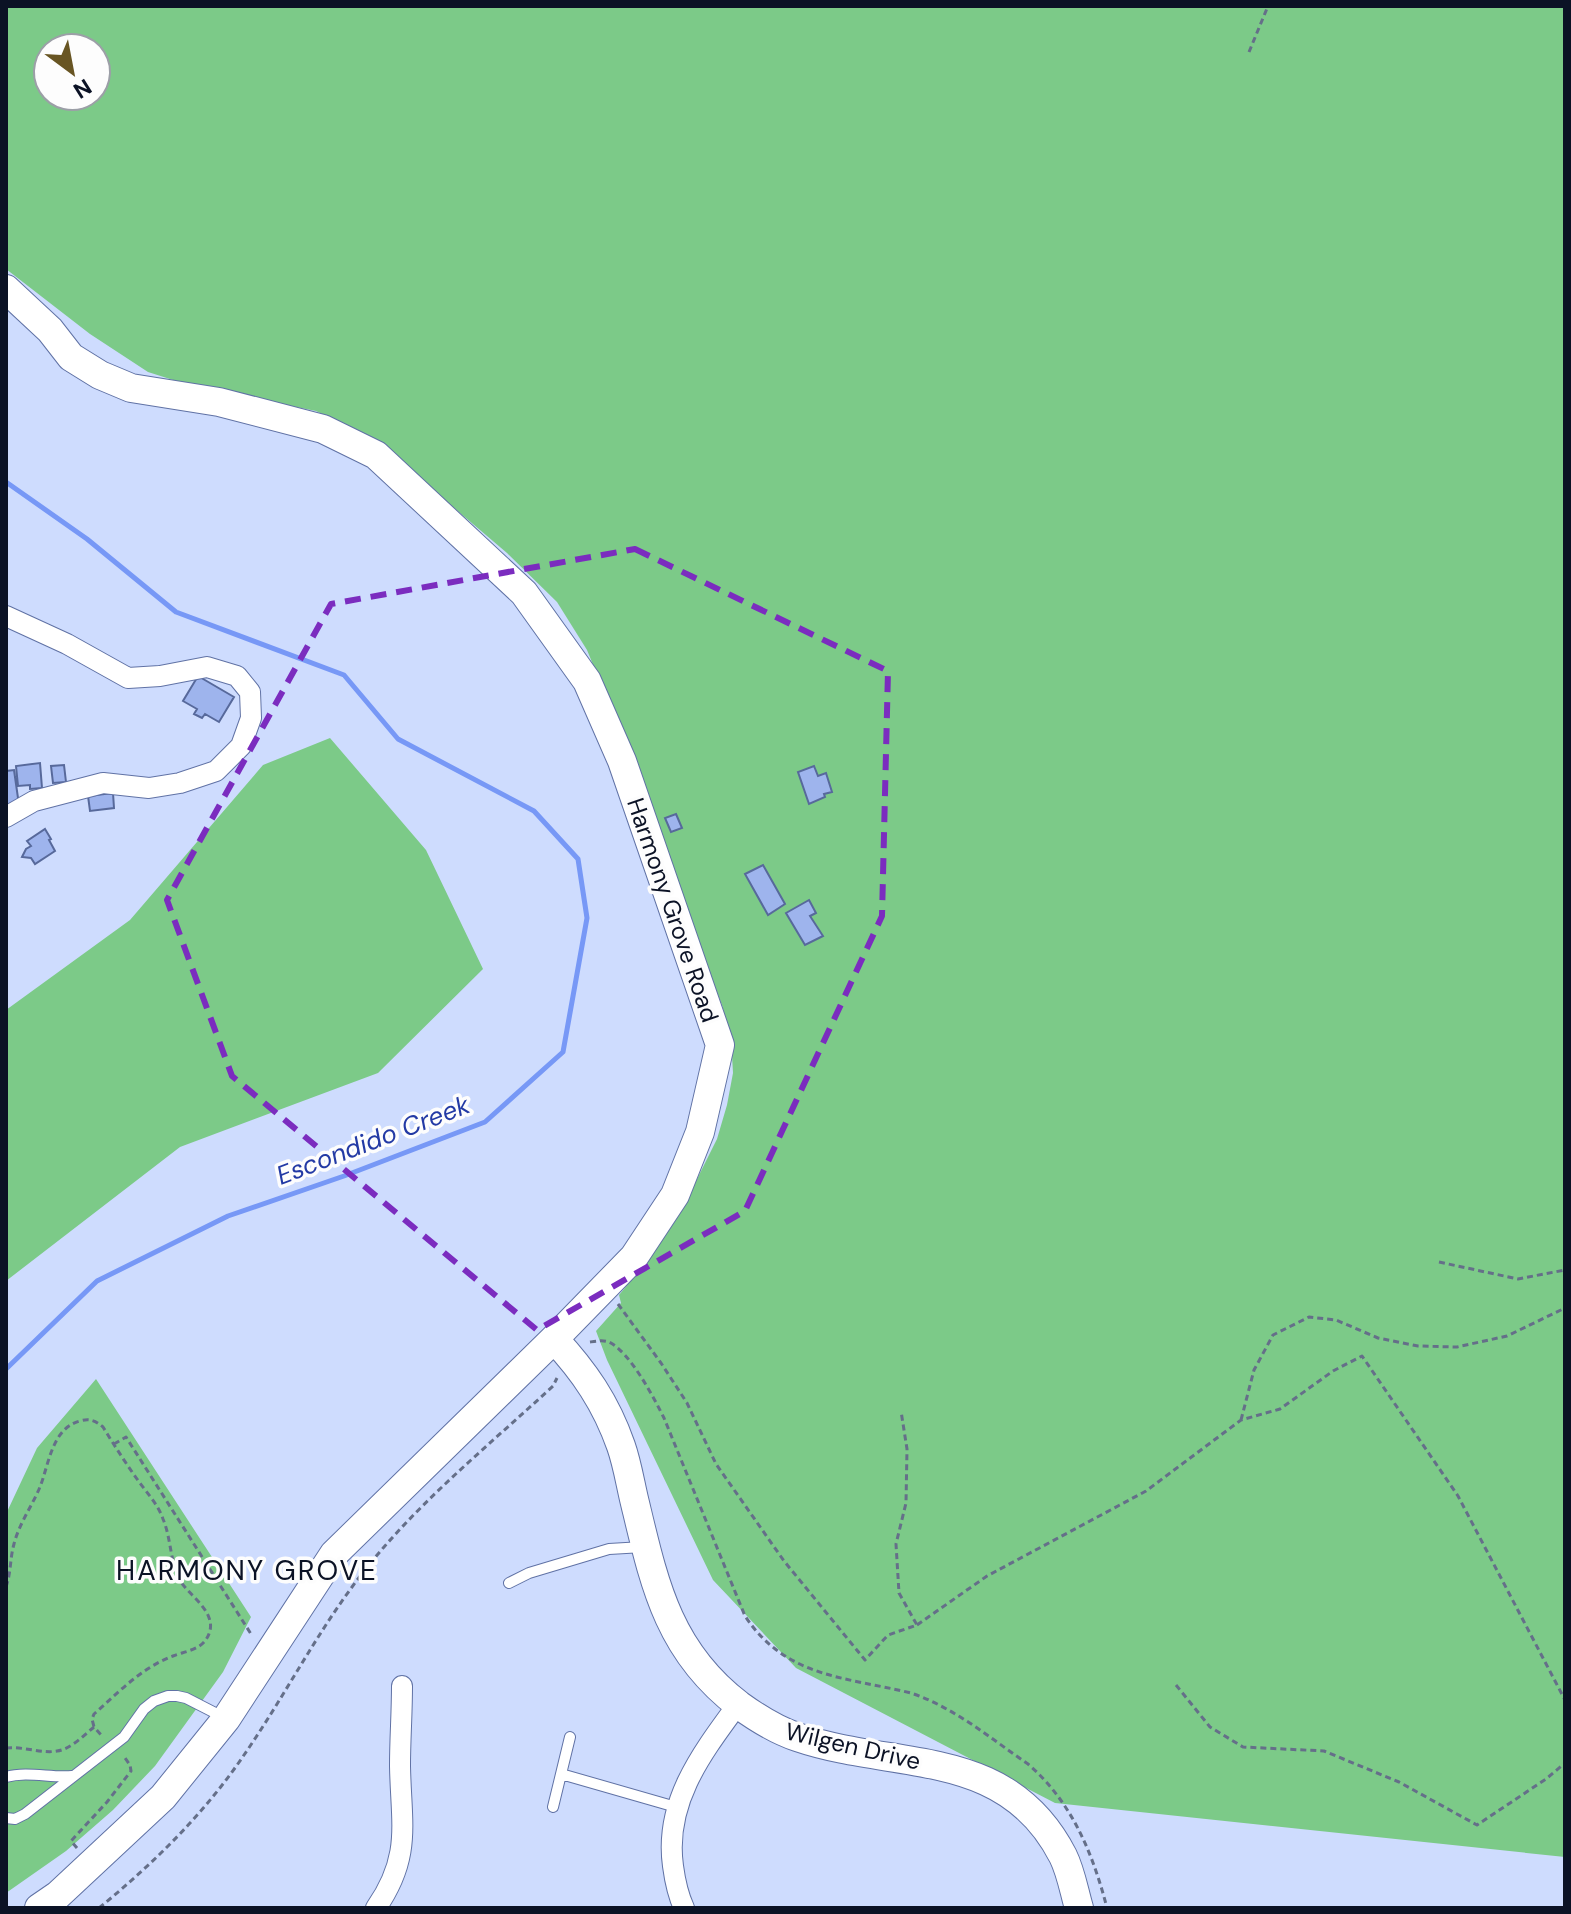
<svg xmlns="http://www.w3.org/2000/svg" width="1571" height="1914" font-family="'DM Sans',sans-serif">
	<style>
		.green { fill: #7cca88; fill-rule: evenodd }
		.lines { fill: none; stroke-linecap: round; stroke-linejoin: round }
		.stream { stroke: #7798f6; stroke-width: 5 }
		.building { fill: #9eb4ed; stroke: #57699b; stroke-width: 2 }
		.lane-casing { stroke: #6072a5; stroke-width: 12 }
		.street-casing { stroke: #6072a5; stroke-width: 22 }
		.secondary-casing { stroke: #6072a5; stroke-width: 30 }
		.path { stroke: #656f89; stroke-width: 3; stroke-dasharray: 6 4; stroke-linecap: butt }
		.lane { stroke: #fff; stroke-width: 10 }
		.street { stroke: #fff; stroke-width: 20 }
		.secondary { stroke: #fff; stroke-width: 28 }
		.marked { fill: none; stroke: #7b2cbf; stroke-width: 6; stroke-dasharray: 16 10; stroke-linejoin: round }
		.labels { text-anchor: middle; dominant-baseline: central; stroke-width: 7; stroke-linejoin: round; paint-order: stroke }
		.street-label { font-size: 24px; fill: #0b1225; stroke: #fdfdfd }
		.water-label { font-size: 26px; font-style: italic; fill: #233aa5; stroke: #fdfdfd }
		.quarter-label { font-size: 28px; letter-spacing: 2px; fill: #0b1225; stroke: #fdfdfd }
	</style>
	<rect width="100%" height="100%" fill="#cedcfe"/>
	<!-- green -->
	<path class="green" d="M6,6H1565V1857L1055,1803L796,1668L713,1580L607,1360L596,1331L621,1303L619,1295L648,1260L681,1212L697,1179L717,1139L727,1105L733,1073L731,1038L722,1005L687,917L615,718L587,650L557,602L507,553L406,467L360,433L316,411L192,386L148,372L90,334L6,269ZM48,48H96V96H48Z
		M330,738L426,850L483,969L378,1073L180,1147L6,1281V1010L130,920L263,765Z
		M96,1379L251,1617L223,1672L155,1766L113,1810L66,1851L6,1893V1514L37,1448Z"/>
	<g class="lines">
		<!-- stream -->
		<path class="stream" d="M6,482L87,539L176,612L344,675L398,739L534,811L578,859L587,918L563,1052L485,1122L344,1176L228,1216L97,1281L6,1369"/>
	</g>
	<!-- building -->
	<path class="building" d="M198,676L234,697L219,722L205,714L202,718L194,714L197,709L183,701Z
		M40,763L42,788L30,789V785L18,786L16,766Z
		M64,765L66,782L53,783L51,766Z
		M814,766L818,776L826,773L832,792L824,794L825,797L809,804L798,772Z
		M14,770L19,805L6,807V771Z
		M113,793L114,808L90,811L88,796Z
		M676,814L682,828L671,832L665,818Z
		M45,829L51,839L49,840L55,851L35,864L31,858L22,857L26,849L31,846L27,841Z
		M763,865L785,904L768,915L745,874Z
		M809,900L816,913L810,916L823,936L805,945L786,913Z"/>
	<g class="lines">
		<!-- lane casing -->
		<g class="lane-casing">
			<path id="lane" d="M509,1583L529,1573L609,1549L643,1547
				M561,1774L676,1807
				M6,1777C27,1771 51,1778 72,1776
				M553,1807L570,1737
				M6,1818L15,1819L25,1814L124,1737L144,1709L154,1701L168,1696H177L186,1698L225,1718"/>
		</g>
		<!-- street casing -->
		<g class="street-casing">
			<path id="street" d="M6,616L67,644L128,678L160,676L207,667L237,676L250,692L251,718L241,746L216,771L180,783L149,788L103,783L34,801L6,817
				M376,1908C412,1856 401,1824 400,1766C400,1739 402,1713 402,1686
				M684,1908C678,1895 675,1881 673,1866C664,1802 702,1753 738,1704"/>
		</g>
		<!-- secondary casing -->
		<g class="secondary-casing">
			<path id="secondary" d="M6,289L50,330L71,357L100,375L131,388L219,402L323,429L376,455L524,593L587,681L622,761L720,1045L700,1132L675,1195L634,1257L554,1339L334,1554L226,1719L163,1797L58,1895L39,1908
				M554,1339C584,1371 606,1403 621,1446C627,1463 630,1482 634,1499C654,1582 667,1650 739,1705C757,1718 776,1730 797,1737C896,1771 1006,1745 1063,1856C1071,1872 1074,1891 1079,1908"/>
		</g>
		<!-- path -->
		<path class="path" d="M1249,52L1268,6
			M1439,1262L1518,1279L1565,1270
			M618,1304L661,1363L687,1403L716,1464L784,1561L865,1660L888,1635L917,1625L899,1593L896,1544L906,1503L907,1449L901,1411
			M590,1342C597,1341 603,1340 609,1342C630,1352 654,1398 664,1418L745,1616C786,1678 846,1677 911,1693C955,1708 990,1738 1028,1764C1072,1802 1093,1854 1107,1908
			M1241,1420L1254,1370L1273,1335L1309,1317L1336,1320L1378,1338L1418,1346L1457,1347L1507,1336L1565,1308
			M114,1444L126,1437L251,1634
			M6,1587C11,1573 10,1558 14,1544C19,1524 32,1506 40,1487C49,1464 52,1428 80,1421C90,1418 96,1421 103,1427C114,1445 125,1462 137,1479C146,1492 158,1504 163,1519C171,1538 170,1560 179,1579C189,1597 224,1615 205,1641C198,1650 183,1652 173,1656C141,1668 119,1692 94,1714L92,1719L94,1727
			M917,1625L987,1576L1146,1491L1241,1420L1280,1409L1333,1371L1362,1356L1458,1496L1565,1700
			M1176,1685L1210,1727L1243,1747L1324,1751L1399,1782L1477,1825L1546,1779L1565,1763
			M6,1748C23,1746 42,1754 57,1751C71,1749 83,1736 94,1727L102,1736
			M77,1848L71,1841L107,1802L131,1771L130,1765L123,1755
			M99,1908C154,1863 204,1814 244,1755C282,1700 313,1640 352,1587C408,1510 484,1450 553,1386L557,1378"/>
		<!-- lane -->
		<use href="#lane" class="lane"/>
		<!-- street -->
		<use href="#street" class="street"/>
		<!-- secondary -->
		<use href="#secondary" class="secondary"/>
	</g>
	<!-- marked area -->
	<path class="marked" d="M635,549L888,671L882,916L745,1211L537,1330L232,1076L167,900L331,604Z"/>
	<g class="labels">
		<!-- street labels -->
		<g class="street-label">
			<text transform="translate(673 910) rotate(71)">Harmony Grove Road</text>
			<text transform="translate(853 1746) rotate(13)">Wilgen Drive</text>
		</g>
		<!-- water labels -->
		<g class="water-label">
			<text transform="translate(373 1140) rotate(-21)">Escondido Creek</text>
		</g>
		<!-- quarter labels -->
		<g class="quarter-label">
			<text x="247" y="1570">HARMONY GROVE</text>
		</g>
	</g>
	<!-- border -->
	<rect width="1571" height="1914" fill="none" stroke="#0b1225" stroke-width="16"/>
	<!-- north arrow -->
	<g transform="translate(72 72) rotate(148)"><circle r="38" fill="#fdfdfd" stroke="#9c9fa7" stroke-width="2"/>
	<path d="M0-6L14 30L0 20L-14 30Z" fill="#685523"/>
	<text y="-12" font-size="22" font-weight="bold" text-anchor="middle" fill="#0b1225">N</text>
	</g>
</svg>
